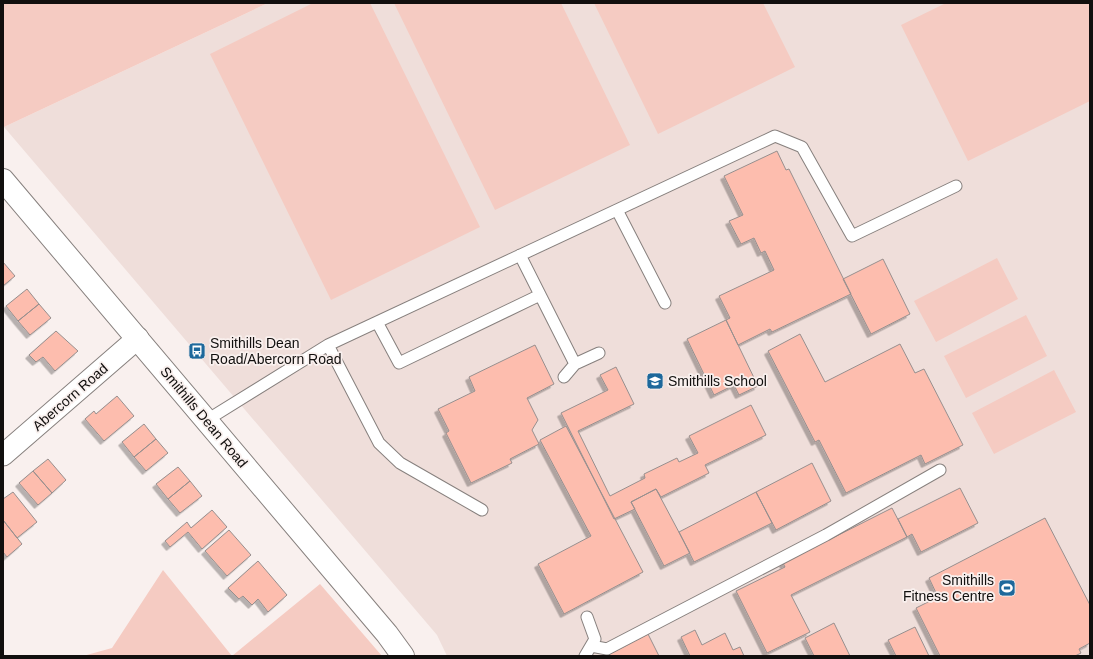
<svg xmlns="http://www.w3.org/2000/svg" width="1093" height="659" font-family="Helvetica,sans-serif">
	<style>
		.built { fill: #efdeda }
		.green { fill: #f5cbc2 }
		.building { fill: #fdbdae; stroke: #978f8e; filter: url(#shadow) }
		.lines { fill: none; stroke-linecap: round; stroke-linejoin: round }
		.service-casing { stroke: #87807e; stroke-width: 13 }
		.minor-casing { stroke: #87807e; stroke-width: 23 }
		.tertiary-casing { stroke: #87807e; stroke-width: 24 }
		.service { stroke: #fff; stroke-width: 11 }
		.minor { stroke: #fff; stroke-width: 21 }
		.tertiary { stroke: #fff; stroke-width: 22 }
		.labels { text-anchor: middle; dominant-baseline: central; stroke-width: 3.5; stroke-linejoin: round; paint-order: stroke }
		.poi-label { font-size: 14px; fill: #110f0e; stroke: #f9f0ee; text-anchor: start }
		.street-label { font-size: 14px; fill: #110f0e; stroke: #f9f0ee }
	</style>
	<defs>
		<filter id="shadow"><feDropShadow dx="-3.5" dy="3.5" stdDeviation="0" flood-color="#0004"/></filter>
	</defs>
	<rect width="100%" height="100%" fill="#f9f0ee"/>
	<!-- built -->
	<path class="built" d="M268,3H1090V656H447L437,635L4,127Z"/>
	<!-- green -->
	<path class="green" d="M3,3H268L4,127Z
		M313,3H370L480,227L331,300L210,54Z
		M394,3H561L630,145L495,210Z
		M594,3H763L795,67L658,134Z
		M946,3H1090V101L968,161L901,25Z
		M997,258L1018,299L936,342L914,301Z
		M1026,315L1047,356L966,398L944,356Z
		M1054,370L1076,412L994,454L972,413Z
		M163,570L232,656L320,584L382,656H83L112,648Z"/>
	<!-- building -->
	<path class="building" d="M777,151L786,170L789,169L851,294L772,332L770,329L738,345L726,320L730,318L719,296L774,270L765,251L761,253L754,238L741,244L729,221L743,215L724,176Z
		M883,259L910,314L871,334L843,279Z
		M3,262L15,276L3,286Z
		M27,289L39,304L18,321L6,306Z
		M39,304L51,318L30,335L18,321Z
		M726,320L758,386L739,395L734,385L714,395L687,339Z
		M56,331L78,351L55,371L43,357L36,362L29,355Z
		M800,334L825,382L900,344L915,373L924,369L963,445L925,464L921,455L846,493L819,440L815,442L768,351Z
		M535,345L554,384L527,398L538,420L532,430L539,444L510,459L512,463L471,483L446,433L449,431L438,409L475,391L469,377Z
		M616,367L634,404L578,431L610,496L645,478L644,474L677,458L679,462L698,453L689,436L751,405L766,435L705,465L709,473L661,497L656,489L631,502L635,509L614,519L561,413L608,390L600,375Z
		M117,396L134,416L104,441L85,419L94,411L96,414Z
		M144,424L156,439L134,457L122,442Z
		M566,426L643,572L564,614L538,564L591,536L540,440Z
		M156,439L168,453L146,471L134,457Z
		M48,459L66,480L52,493L33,471Z
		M812,463L831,501L776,530L756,492Z
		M178,467L190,481L168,499L156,484Z
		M33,471L52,493L38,505L19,483Z
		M190,481L202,496L180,513L168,499Z
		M960,488L978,523L921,552L912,534L907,537L898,519Z
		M656,489L690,553L664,566L631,502Z
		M13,492L37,522L17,538L3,520V499Z
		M756,492L772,523L694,562L679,532Z
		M892,508L907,537L791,595L810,632L767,653L736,591L785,567L783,563Z
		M212,510L227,527L202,549L188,532L170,547L165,541L187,522L191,528Z
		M1045,518L1090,605V643L1079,649L1081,653L1075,656H940L916,608L938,597L929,578Z
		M3,520L22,544L7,557L3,552Z
		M229,530L251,555L227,576L205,551Z
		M258,561L287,595L268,612L258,599L252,605L243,596L239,599L228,588Z
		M834,623L850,656H814L805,638Z
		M915,627L929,656H896L888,640Z
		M695,630L702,645L725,633L733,650L740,647L744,656H690L681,637Z
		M648,634L659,656H606L642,637Z"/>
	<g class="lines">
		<!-- service casing -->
		<g class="service-casing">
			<path id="service" d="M617,210L665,303
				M520,255L575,364L564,377
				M377,322L399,363L540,295
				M328,345L379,443L400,463L482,510
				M575,364L599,353
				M207,420L328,345L775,136L802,147L852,236L956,186
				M591,646L607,649L826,535L940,470
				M585,656L595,639L587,617"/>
		</g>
		<!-- minor casing -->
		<g class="minor-casing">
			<path id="minor" d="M3,455L138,338"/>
		</g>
		<!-- tertiary casing -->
		<g class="tertiary-casing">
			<path id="tertiary" d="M3,180L387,634L403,656"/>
		</g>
		<!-- service -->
		<use href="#service" class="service"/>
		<!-- minor -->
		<use href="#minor" class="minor"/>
		<!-- tertiary -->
		<use href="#tertiary" class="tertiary"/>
	</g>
	<!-- icons -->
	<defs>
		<g id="bus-square" transform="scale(0.9)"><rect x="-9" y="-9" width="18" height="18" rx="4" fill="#1d689b" stroke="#f9f0ee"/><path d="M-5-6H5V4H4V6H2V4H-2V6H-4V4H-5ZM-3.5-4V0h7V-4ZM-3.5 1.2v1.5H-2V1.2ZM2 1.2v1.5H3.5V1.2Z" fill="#fff"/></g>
		<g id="school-square" transform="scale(0.9)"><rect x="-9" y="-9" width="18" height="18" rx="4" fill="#1d689b" stroke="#f9f0ee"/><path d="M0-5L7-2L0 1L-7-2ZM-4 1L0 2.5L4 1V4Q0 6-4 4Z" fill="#fff"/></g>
		<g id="stadium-square" transform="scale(0.9)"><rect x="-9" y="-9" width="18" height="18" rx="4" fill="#1d689b" stroke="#f9f0ee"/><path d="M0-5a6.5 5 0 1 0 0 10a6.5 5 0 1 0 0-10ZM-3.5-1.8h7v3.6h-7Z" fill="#fff"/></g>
	</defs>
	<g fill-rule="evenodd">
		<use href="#bus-square" x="197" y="351"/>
		<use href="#school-square" x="655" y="381"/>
		<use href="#stadium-square" x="1007" y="588"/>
	</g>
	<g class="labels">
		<!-- poi labels -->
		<g class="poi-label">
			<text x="210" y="343">Smithills Dean<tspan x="210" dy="16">Road/Abercorn Road</tspan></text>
			<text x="668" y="381">Smithills School</text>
			<text x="994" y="580" text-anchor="end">Smithills<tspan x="994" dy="16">Fitness Centre</tspan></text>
		</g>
		<!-- street labels -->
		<g class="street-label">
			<text transform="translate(70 397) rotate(-41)">Abercorn Road</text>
			<text transform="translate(204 417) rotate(50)">Smithills Dean Road</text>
		</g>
	</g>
	<!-- border -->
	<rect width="1093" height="659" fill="none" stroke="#110f0e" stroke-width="8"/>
</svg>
